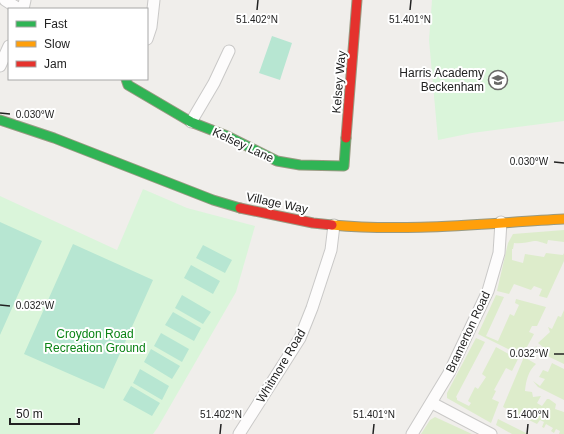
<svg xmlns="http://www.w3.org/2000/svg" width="564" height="434" font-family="Helvetica,sans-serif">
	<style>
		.grass { fill: #ddeccb }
		.park { fill: #daf5da }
		.pitch { fill: #b7e6d2 }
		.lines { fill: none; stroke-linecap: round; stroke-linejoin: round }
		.street-casing { stroke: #c9c8c7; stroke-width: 13 }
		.fast-casing { stroke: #999a82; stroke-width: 11 }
		.slow-casing { stroke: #999a82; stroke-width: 11 }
		.jam-casing { stroke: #999a82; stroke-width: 11 }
		.street { stroke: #fdfcfc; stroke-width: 11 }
		.fast { stroke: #30b455; stroke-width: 9 }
		.slow { stroke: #ff9f0a; stroke-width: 9 }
		.jam { stroke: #e5322d; stroke-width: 9 }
		.ticks { fill: none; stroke: #222; stroke-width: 1.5 }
		.labels { text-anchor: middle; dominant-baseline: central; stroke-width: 4; stroke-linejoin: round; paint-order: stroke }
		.poi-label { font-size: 12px; fill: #222; stroke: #fff; text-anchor: end }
		.street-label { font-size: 12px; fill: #222; stroke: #fff }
		.park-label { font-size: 12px; fill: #0c8416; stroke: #fff }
		.ticks-label { font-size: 10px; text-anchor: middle; fill: #222; stroke: #fff; stroke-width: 4; stroke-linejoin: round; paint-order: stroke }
	</style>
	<rect width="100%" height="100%" fill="#f0eeeb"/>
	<!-- grass -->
	<path class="grass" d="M564,230V242L548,240L547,244C542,243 540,241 534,241C528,242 521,244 514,243L513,249H512V260L523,263L525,254L544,257L546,253L563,255L564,253V261L547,298L539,296L542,289L534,286L531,290L514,284L509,294L497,291L508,243L513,234Z
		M496,295L504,297L486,336L498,341L510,314L514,316L519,305L515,303L516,299L546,307L537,326H532L529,332L534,334L522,356L478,334Z
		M564,310V364L537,351L535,348L536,346L541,351L544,348L538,343L550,332L548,327L552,329L558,316L561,317Z
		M476,338L485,342L456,397L457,398V400L469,406L471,403L468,401L475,387L478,389L486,377L482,374L496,347L518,359L512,371L506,368L494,390L496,391L492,399L499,402L491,423L447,398V393Z
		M524,357L536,364C528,371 526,381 525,391L532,392L533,397L541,396L537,403L542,406L547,399H549L556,404L555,409L564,412V434H559L560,431L556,429L554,433L551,431L553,428L546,424L544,428L542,427L544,422L540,420L537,424L503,407Z
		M552,363L564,369V400L538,387L533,381L540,386L545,379L539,377L543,370L548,372Z
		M435,417L472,434H421L430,420Z
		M498,419L528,434H512L496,425Z"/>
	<!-- park -->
	<path class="park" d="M432,0H564V121L472,133L438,140L429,40Z
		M143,189L187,208L255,226L236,292L158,427L153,434H0V196L117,250Z"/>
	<!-- pitch -->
	<path class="pitch" d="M272,36L292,43L280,80L259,73Z
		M0,222L42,241L0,335Z
		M73,244L153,280L104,389L24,354Z
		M203,245L232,260L225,273L196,258Z
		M191,265L220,281L213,294L184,278Z
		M182,295L211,312L203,324L175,308Z
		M173,312L201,328L194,341L165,325Z
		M161,333L189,349L182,362L154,346Z
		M151,349L180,366L172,379L144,362Z
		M140,369L169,386L162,400L133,383Z
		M131,386L160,403L152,416L123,400Z"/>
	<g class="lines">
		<!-- street casing -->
		<g class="street-casing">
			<path id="street" d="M5,0L19,9
				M23,9L25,0
				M147,39L151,27L154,0
				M0,66L9,46
				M191,122L214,83L229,51
				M432,403L491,434
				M239,434L300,338L312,308L331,250L334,225
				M412,434L449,373L488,291L499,253L501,222"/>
		</g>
		<!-- fast casing -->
		<g class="fast-casing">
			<path id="fast" d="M126,79L128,85L191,122L227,136L277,161L300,165L344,166L346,138
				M0,120L54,138L213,200L240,208"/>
		</g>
		<!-- slow casing -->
		<g class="slow-casing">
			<path id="slow" d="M332,225C409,232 487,223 564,219"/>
		</g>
		<!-- jam casing -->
		<g class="jam-casing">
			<path id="jam" d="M346,138L357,0
				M240,208L313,223L332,225"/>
		</g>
		<!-- street -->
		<use href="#street" class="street"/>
		<!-- fast -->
		<use href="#fast" class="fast"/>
		<!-- slow -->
		<use href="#slow" class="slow"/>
		<!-- jam -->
		<use href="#jam" class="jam"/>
	</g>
	<!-- ticks -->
	<path class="ticks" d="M257,10L258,0M410,10L411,0M0,113L10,114M554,162L564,163M0,305L10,306M554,354H564M220,434L221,424M373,434L374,424M527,434L528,424"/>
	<!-- icons -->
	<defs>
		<g id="school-ring" transform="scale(1)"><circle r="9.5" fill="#fff" stroke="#6a6968" stroke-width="1.5"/><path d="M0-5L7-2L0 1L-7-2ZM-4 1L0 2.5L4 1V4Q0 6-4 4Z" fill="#6a6968"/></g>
	</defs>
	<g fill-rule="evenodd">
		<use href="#school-ring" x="498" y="80"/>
	</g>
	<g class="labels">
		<!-- poi labels -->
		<g class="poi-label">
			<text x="484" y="73">Harris Academy<tspan x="484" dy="14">Beckenham</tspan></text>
		</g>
		<!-- street labels -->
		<g class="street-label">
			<text transform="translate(339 82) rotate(-85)">Kelsey Way</text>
			<text transform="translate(243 145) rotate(25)">Kelsey Lane</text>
			<text transform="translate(277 203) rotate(12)">Village Way</text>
			<text transform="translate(468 332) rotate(-65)">Bramerton Road</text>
			<text transform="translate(281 366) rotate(-59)">Whitmore Road</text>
		</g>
		<!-- park labels -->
		<g class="park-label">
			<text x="95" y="334">Croydon Road<tspan x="95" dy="14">Recreation Ground</tspan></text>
		</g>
	</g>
	<g class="ticks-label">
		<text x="257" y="23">51.402°N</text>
		<text x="410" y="23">51.401°N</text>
		<text x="35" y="118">0.030°W</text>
		<text x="529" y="165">0.030°W</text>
		<text x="35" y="309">0.032°W</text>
		<text x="529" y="357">0.032°W</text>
		<text x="221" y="418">51.402°N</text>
		<text x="374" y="418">51.401°N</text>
		<text x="528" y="418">51.400°N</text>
	</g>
	<!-- legend -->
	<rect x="8" y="8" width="140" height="72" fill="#ffffff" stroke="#a7a7a7"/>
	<rect x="16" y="21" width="20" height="6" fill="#30b455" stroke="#a7a7a7"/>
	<text x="44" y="28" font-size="12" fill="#222222">Fast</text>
	<rect x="16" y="41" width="20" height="6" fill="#ff9f0a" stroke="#a7a7a7"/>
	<text x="44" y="48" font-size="12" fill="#222222">Slow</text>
	<rect x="16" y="61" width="20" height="6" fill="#e5322d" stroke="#a7a7a7"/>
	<text x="44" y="68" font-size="12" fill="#222222">Jam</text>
	<!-- scale -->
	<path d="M10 418v6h69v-6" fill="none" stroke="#222222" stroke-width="2"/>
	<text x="16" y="418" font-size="12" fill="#222222" stroke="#ffffff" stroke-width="3" paint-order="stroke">50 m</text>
</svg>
